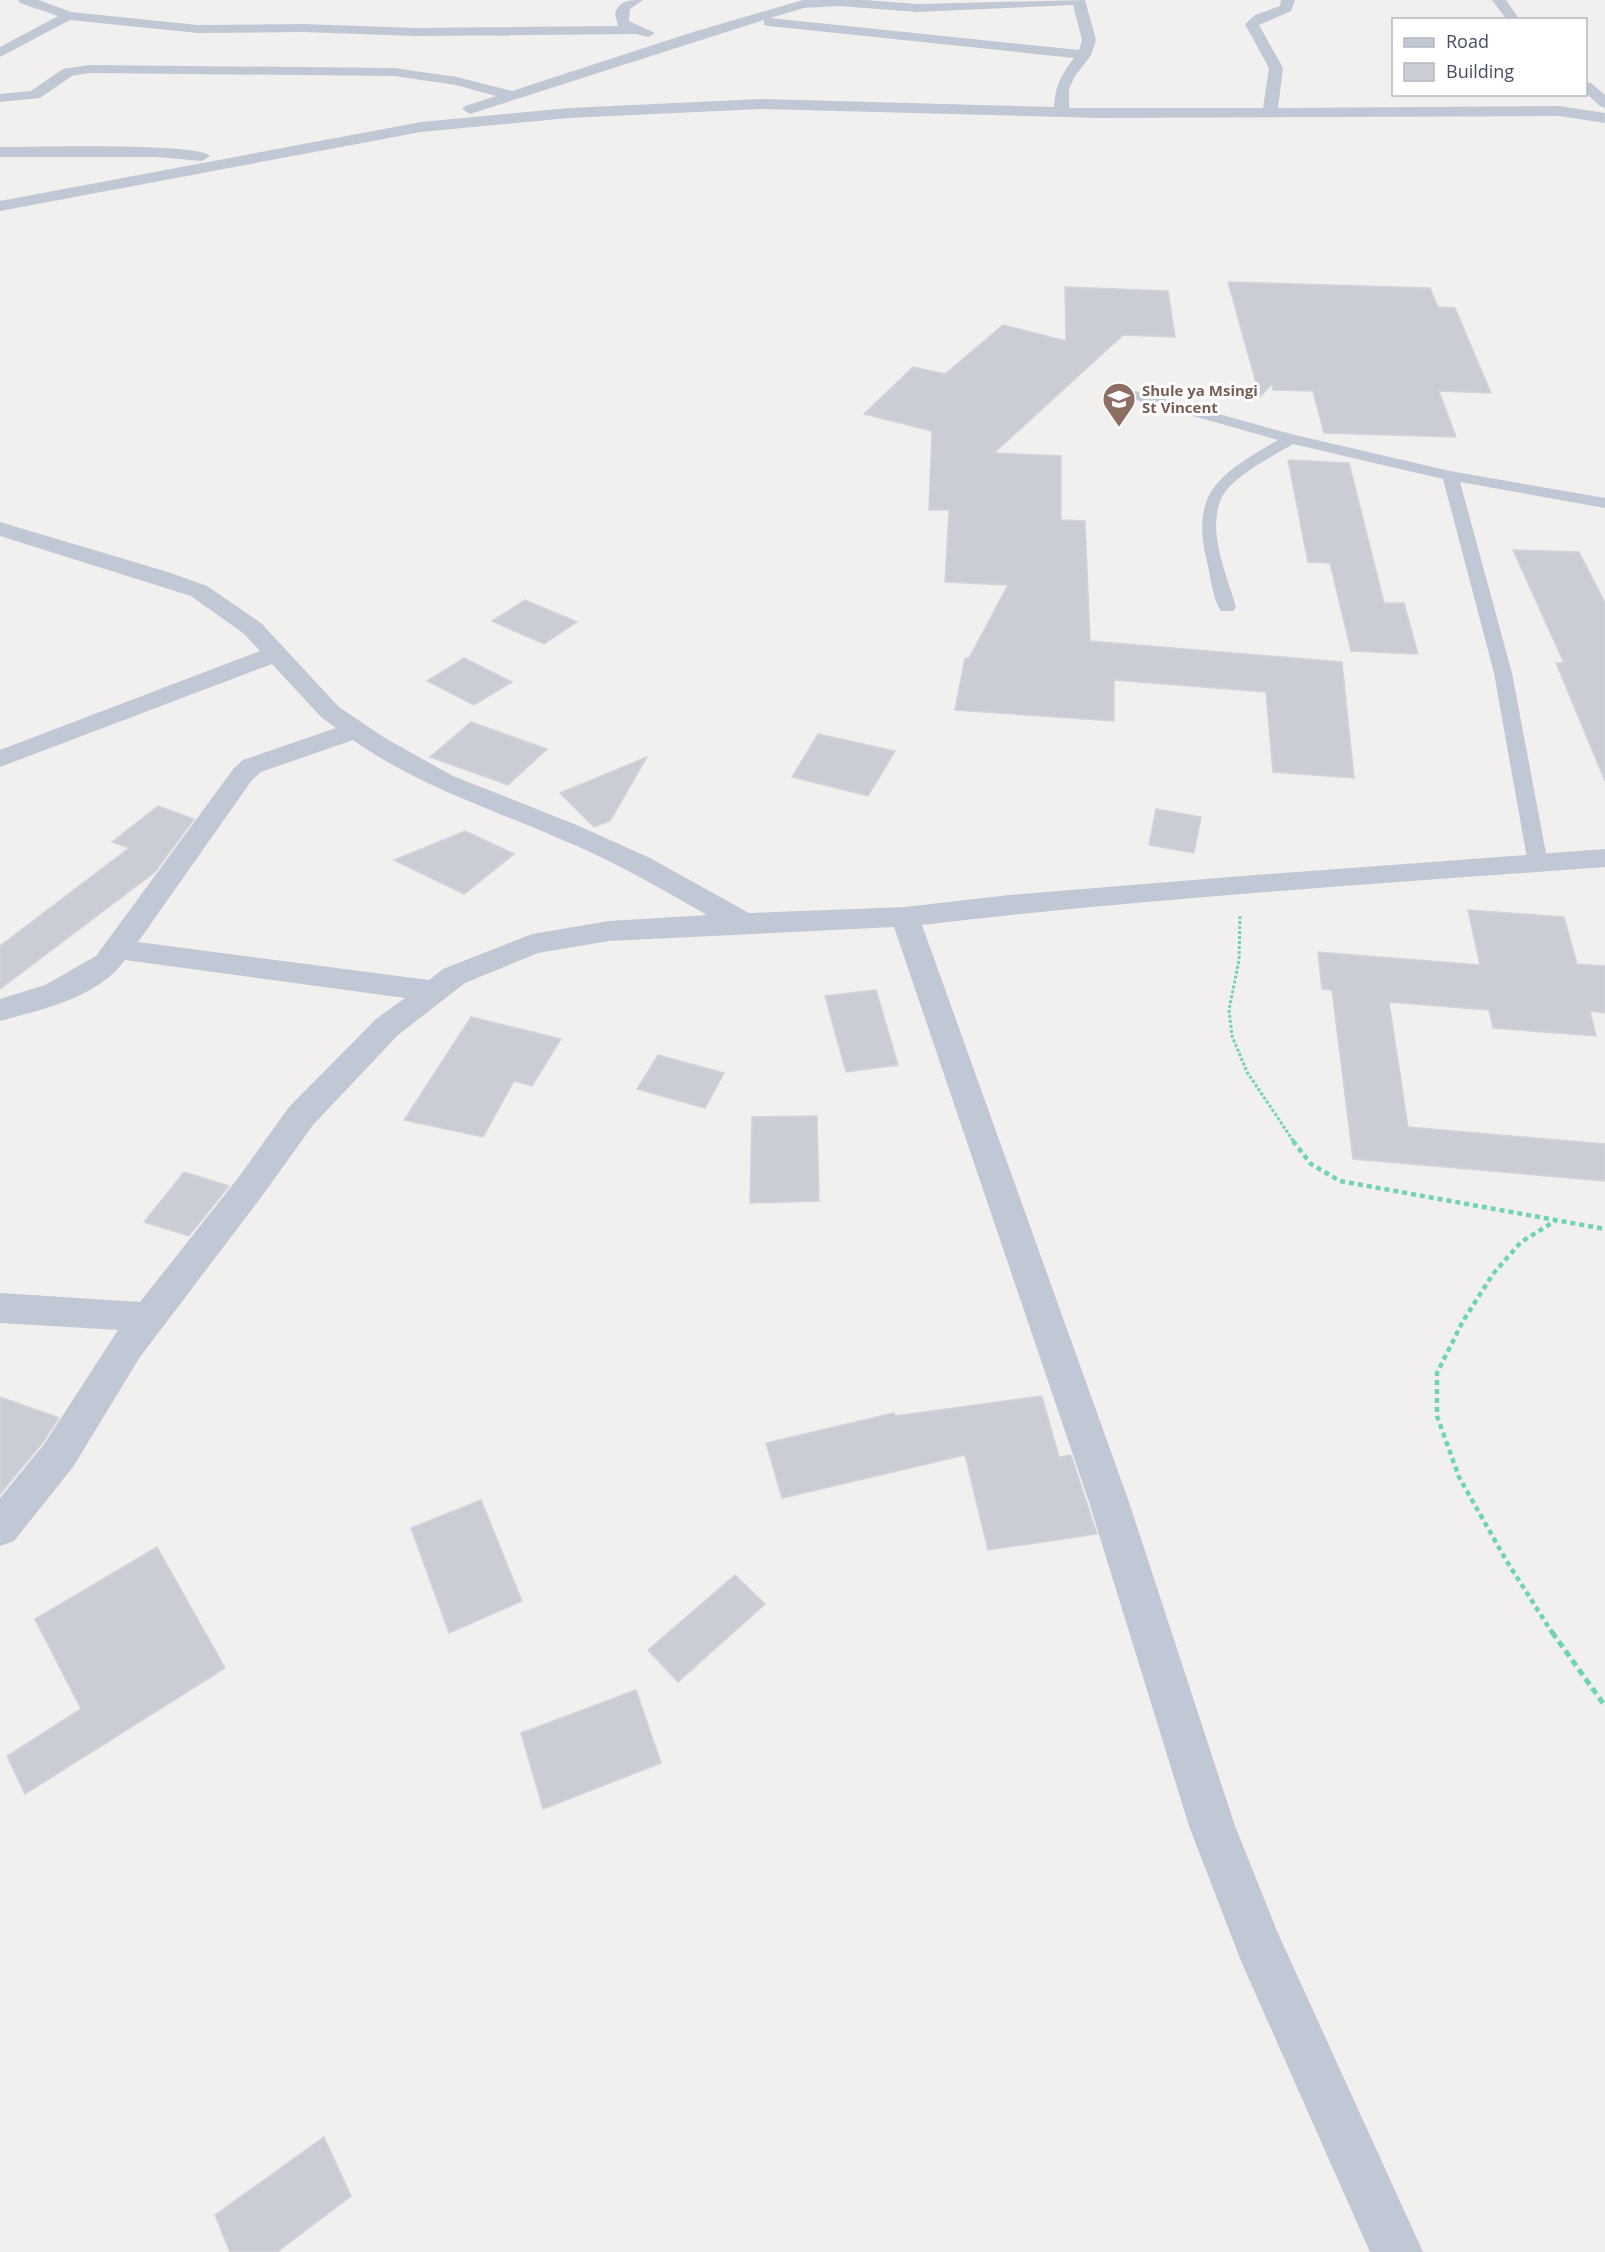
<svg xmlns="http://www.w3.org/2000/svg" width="1605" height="2252" font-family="'Open Sans',sans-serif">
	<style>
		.building { fill: #cacdd5; stroke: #d2d3db; stroke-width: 1.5 }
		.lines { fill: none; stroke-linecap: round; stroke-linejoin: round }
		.path-far2 { stroke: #6ed4b1; stroke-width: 3; stroke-dasharray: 3 2; stroke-linecap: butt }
		.path-far1 { stroke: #6ed4b1; stroke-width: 4.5; stroke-dasharray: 5 4; stroke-linecap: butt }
		.path { stroke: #6ed4b1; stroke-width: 5; stroke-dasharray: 7 4.5; stroke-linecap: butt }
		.lane { fill: #c1c8d5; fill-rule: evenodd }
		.street { fill: #c1c8d5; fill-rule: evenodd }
		.labels { text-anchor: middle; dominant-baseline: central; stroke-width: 6; stroke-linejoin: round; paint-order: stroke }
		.far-education-label { font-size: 15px; font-weight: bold; fill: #785e54; stroke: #fff; text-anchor: start }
	</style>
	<rect width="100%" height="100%" fill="#f2efef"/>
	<!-- building -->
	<path class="building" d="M1228,282L1430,288L1438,307L1455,308L1491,393L1439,391L1456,437L1324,433L1313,391L1273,390L1272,384L1260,397Z
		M1065,287L1168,291L1175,337L1123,335L994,453L1061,456V520L1085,521L1090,641L1342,662L1354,778L1273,772L1266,692L1114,680V721L955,710L965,658H969L1008,585L945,582L949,510H929L932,431L864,414L913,367L945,374L1003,325L1066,341Z
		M1288,460L1349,463L1384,603H1404L1418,654L1351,651L1330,563L1308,562Z
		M1513,550L1579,552L1605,603V781L1556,663H1564Z
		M525,600L577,622L544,644L492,621Z
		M464,658L512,682L474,705L427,681Z
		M471,722L547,749L508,785L430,757Z
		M818,734L895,751L868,796L792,777Z
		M647,757L610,821L594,827L560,793Z
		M158,806L194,819L155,872L0,989V946L129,848L112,842Z
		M1156,809L1201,817L1194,853L1149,845Z
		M465,831L514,854L464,894L394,860Z
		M1468,910L1564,917L1577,964L1605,966V1013L1590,1011L1596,1036L1493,1028L1489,1010L1389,1002L1408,1127L1605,1144V1181L1353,1159L1332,990L1322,989L1318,952L1480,965Z
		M876,990L898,1065L846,1072L825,996Z
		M471,1017L561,1039L532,1086L514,1081L483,1137L404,1120Z
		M658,1055L724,1073L705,1108L637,1089Z
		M817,1116L819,1201L750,1203L752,1117Z
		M184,1172L229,1186L189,1236L144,1222Z
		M1042,1396L1059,1457L1071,1455L1097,1534L988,1550L965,1455L782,1498L766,1443L894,1413L895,1416Z
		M0,1397L59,1418L43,1442L0,1494Z
		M481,1500L522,1601L449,1633L411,1528Z
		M157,1547L225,1668L25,1794L7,1756L81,1709L35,1619Z
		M735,1575L765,1604L678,1682L648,1650Z
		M636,1690L661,1763L543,1809L521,1733Z
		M324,2137L351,2196L277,2252H230L215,2215Z"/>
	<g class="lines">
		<!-- path-far2 -->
		<path class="path-far2" d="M1240,916L1239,960L1229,1010L1232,1036L1247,1072L1294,1142"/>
		<!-- path-far1 -->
		<path class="path-far1" d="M1293,1141L1311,1164L1340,1181L1605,1229
			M1553,1634L1506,1560L1459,1477L1437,1416V1373L1463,1321L1493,1274L1521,1242L1555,1221"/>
		<!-- path -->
		<path class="path" d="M1552,1632L1605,1706"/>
		<!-- lane -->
		<path class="lane" d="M1124,388L1295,435L1450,471L1605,498V508L1460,482L1512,673L1548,864L1545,869L1538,871L1531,869L1528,864L1494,673L1443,479L1293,444C1273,456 1233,476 1222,497C1206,530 1227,575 1236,607L1233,611H1221C1213,599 1211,580 1208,566C1189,492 1218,475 1278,440L1119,395L1117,392Z"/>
		<!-- street -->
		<path class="street" d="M18,0H39L71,12L198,25L303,24L415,28L618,26L615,14C619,0 629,0 643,0L630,9L629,21L655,33L648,37L636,34L415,36L303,32L198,33L70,20L0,57V47L58,16L20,3Z
			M803,0H865L917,4L1085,0L1096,40L1091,55L1075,76L1069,89V108H1263L1269,68L1245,24L1255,15L1280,6L1281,0H1295L1291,11L1259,25L1283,68L1278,108L1559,106L1605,113V123L1559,116L1100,118L761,109L569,118L421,132L0,211V201L421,122L569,108L761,99L1054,107C1055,86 1061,75 1074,58L769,26L764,25V20L470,114L462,109L465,106L496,96L456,85L394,76L89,73L72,76L40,98L0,102V94L31,91L63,69L89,65L394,68L457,77L512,91L693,32ZM1073,5L1082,40L1079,50L770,18L804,8L839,6L917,12Z
			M1492,0H1506L1520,20H1507Z
			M1586,82L1591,83L1605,95V108L1600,106L1586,93Z
			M0,147C28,147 199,142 210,156L202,161L156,157H0Z
			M0,522L168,572L207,586L261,623L339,707L385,738L453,776L579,826L650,858L749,913L905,907L1009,895L1242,876L1605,849V867C1377,884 1149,898 922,925L1129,1502L1235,1826L1277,1931L1423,2252H1370L1241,1961L1189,1826L1089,1502L894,927L609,941L538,953L465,983L398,1035L313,1125L262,1196L140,1357L73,1467L14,1541L0,1546V1498L45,1443L118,1330L0,1323V1293L140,1302L238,1178L289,1107L376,1019L405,998L125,960C99,997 41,1010 0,1021V999L45,985L96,956L234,768L243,760L336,728L321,717L272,664L0,767V750L260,651L243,633L191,596L0,536ZM353,740C417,785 486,807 558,838C610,859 658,887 707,915L609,921L532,934L443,969L429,980L138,942L252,780L261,772Z"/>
	</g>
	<!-- icons -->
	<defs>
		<g id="school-pin" transform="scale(1.725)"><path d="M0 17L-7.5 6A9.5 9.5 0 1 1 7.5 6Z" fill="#8d6e63" stroke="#fff"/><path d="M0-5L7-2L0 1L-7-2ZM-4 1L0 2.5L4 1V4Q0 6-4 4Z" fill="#fff"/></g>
	</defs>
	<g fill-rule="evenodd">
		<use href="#school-pin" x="1119" y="399"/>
	</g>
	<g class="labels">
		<!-- far-education labels -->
		<g class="far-education-label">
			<text x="1142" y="390">Shule ya Msingi<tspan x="1142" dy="17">St Vincent</tspan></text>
		</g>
	</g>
	<!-- legend -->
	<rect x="1392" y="18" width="195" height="78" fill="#ffffff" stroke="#b5b8bf" stroke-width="1.5"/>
	<rect x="1404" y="38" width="30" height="9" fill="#c1c8d5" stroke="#b5b8bf" stroke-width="1.5"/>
	<text x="1446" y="48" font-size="18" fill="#454e5e">Road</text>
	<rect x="1404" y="63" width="30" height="18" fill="#cacdd5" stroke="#b5b8bf" stroke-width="1.5"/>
	<text x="1446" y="78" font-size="18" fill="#454e5e">Building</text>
</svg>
